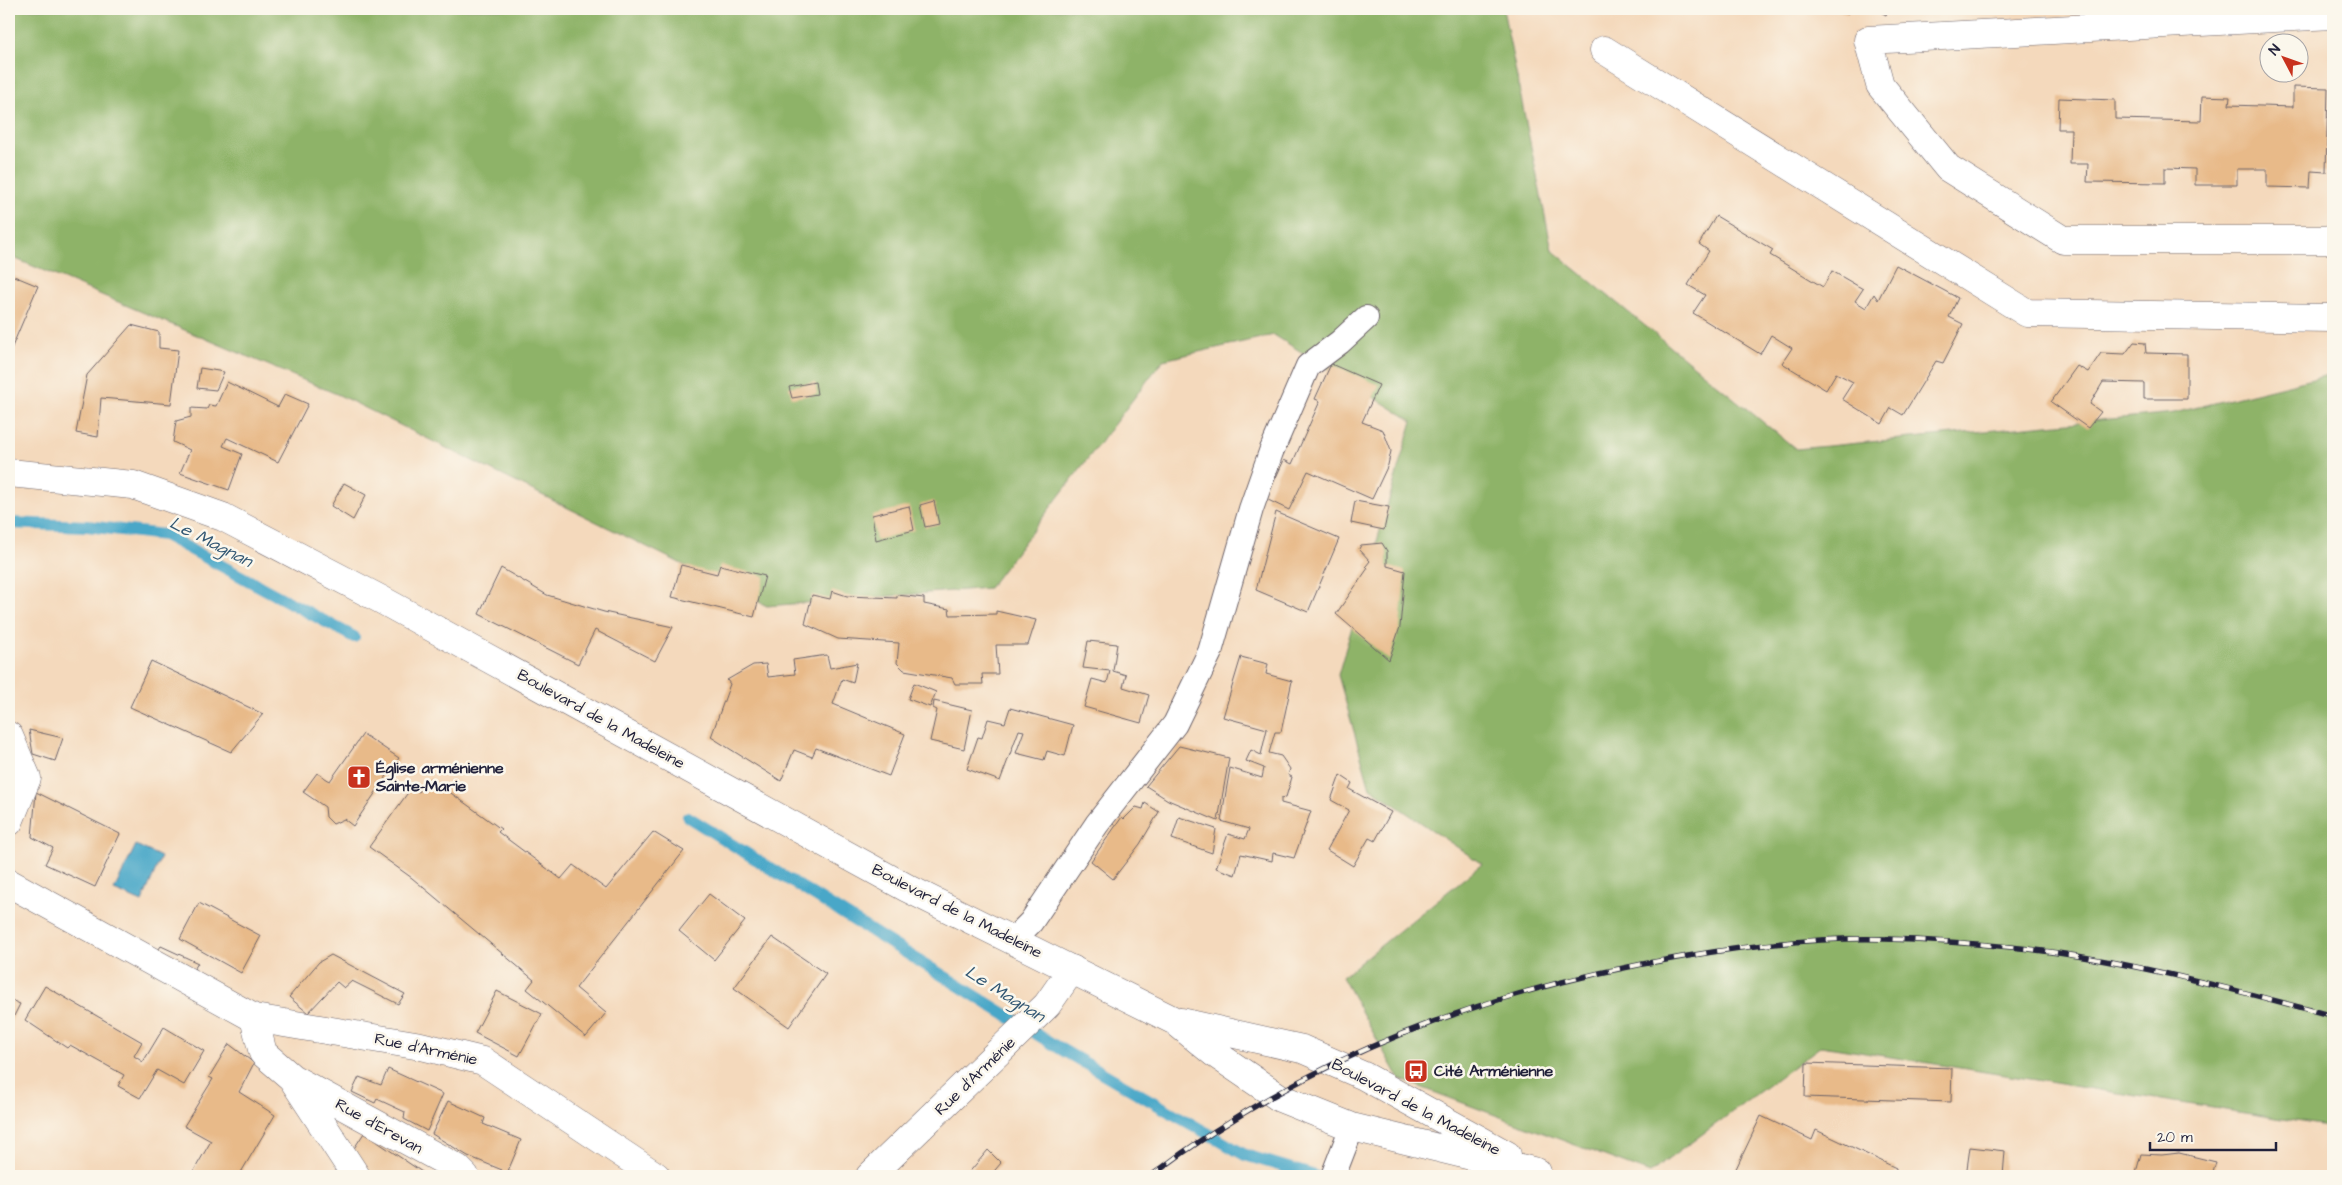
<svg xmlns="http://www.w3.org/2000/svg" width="2342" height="1185" font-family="'Architects Daughter',sans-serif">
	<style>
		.forest { fill: #8eb368; stroke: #586a52 }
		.water { fill: #49a7c8; stroke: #366482 }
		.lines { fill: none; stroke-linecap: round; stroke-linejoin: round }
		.stream { stroke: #49a7c8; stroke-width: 12 }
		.building { fill: #e8ba89 }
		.service-casing { stroke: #6c6268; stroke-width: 26 }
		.minor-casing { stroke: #6c6268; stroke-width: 29 }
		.tertiary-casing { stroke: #6c6268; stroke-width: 29 }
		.service { stroke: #fff; stroke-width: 24 }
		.minor { stroke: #fff; stroke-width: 28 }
		.tertiary { stroke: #fff; stroke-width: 28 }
		.rail-casing { stroke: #22223b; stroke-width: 5.5 }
		.rail { stroke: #fbf7ec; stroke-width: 4; stroke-dasharray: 11; stroke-linecap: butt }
		.labels { text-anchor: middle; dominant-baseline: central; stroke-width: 5; stroke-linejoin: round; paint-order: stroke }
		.street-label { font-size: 16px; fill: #22223b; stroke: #fbf7ec }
		.poi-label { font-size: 16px; font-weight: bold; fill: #22223b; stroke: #fbf7ec; text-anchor: start }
		.water-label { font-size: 18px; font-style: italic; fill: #325773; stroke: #fbf7ec }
	</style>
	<rect width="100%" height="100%" fill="#fbf7ec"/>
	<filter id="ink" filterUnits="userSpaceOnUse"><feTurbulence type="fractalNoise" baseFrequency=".02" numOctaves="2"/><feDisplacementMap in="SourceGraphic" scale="10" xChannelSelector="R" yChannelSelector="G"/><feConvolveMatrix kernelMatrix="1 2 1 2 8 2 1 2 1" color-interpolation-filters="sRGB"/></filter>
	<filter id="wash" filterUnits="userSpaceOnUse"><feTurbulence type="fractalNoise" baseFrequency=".0096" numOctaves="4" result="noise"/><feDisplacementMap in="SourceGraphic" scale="20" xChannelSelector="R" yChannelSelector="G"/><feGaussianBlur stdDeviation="1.12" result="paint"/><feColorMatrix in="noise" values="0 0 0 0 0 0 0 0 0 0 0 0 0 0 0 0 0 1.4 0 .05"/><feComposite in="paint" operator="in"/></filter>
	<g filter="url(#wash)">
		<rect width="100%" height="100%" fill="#f4d9bc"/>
		<!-- forest -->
		<path class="forest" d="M9,9H1503L1552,250L1796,449L2174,413L2333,374V1127L1821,1046L1650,1173L1399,1079L1342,977L1482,864L1370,788L1338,675L1412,421L1274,335L1163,360L989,588L767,606L339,395L9,256Z"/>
		<!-- water -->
		<path class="water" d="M136,845L161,857L142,902L114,890Z"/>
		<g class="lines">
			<!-- stream -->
			<path class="stream" d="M9,523L87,526L164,535L354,637
				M688,817L1059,1048L1245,1155L1315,1176"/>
		</g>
		<g id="blocks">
			<!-- building -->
			<path class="building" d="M1837,9H1850L1847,14Z
				M1875,9H1890L1886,15Z
				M2293,87L2328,88L2326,172L2311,171L2310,188L2267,187V169H2237V185H2195V169L2165,168V183L2087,182L2088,164H2070L2071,129H2058L2059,98L2115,100V119L2201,121L2202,96L2230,97L2229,105L2293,107Z
				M1716,216L1773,250L1770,255L1823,287L1832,271L1863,289L1855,301L1866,308L1874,294L1878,300L1896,265L1958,298L1949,317L1963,324L1943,363L1936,361L1903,415L1891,408L1882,424L1842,399L1853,382L1836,373L1826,390L1782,363L1792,348L1771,335L1760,354L1693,313L1705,295L1688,285L1709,251L1699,244Z
				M9,274L38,286L9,354Z
				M131,325L159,332V348L178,350L171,404L101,398L98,437L76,433L87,375Z
				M2134,342L2145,343L2146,353L2187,354V399H2144V383L2103,382L2090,404L2101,412L2088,428L2051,402L2077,366L2088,372L2101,353L2125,354Z
				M1331,364L1379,385L1362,422L1383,430L1391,451L1388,465L1372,499L1308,471L1289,510L1266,499L1284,460L1292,464L1320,401L1315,399Z
				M200,368L224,372L216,390L197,388Z
				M227,382L278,407L285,394L308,404L278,462L227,438L223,446L242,454L229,490L180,473L190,450L173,442L176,421L191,417V408L207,409L209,405L216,406Z
				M815,382L817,394L792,398L789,387Z
				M344,483L366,495L353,520L331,506Z
				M934,501L939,524L925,527L920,505Z
				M1355,501L1389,507L1384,530L1351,523Z
				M909,506L914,530L876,540L872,515Z
				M1276,512L1339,539L1308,612L1256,590Z
				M1382,543L1387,551V566L1405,571L1400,627L1389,660L1336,614L1368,568L1366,566L1370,561L1359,549L1361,545Z
				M681,565L717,574L720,565L765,576L754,617L672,597Z
				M501,568L547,595L604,612L673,627L655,661L595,630L578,664L479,614Z
				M832,591L847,596L897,598V595L924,598V604L949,609L950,615L996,614V611L1036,620L1028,645H996L998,674H982L983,684H955L952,678L904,670L897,663L899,643L838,639L805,624L812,595L830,599Z
				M1088,641L1117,644L1113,671L1126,675L1123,687L1149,695L1141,723L1084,707L1092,679L1107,683L1110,671L1083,668Z
				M827,655L830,668L857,663L853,683L842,679L833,704L905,734L889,776L816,748L812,757L794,750L781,781L711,737L730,684L727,680L753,665L766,664L768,677L795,674L793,660Z
				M1241,657L1268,664L1266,674L1292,681L1281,732H1275L1269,753L1281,756L1290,769L1288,775L1292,777L1286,797L1281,798V803L1311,811L1294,858L1273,853L1272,861L1241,854L1235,875L1216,868L1228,834L1245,839L1249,829L1221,821L1230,768L1262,778L1264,768L1246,761L1251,750L1261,755L1267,729L1223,717Z
				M151,661L263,714L231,752L130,707Z
				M914,683L936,692L930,707L908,699Z
				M934,701L972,710L964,749L930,741L937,710L933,708Z
				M1010,708L1073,725L1065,756L1047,751L1044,760L1016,753L1024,731L1019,730L1000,781L967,769L978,737L982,738L988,719L1005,723Z
				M29,730L63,738L55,761L33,754Z
				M363,734L399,758L353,826L344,819L333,824L326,817L325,807L303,792L317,773L330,781Z
				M1179,746L1229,758L1218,821L1168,800L1146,786Z
				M1340,775L1352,783L1349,789L1391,812L1375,841L1369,838L1353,866L1327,850L1349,810L1331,800Z
				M430,778L501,829L498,832L561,879L573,865L606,889L653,832L684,851L576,988L606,1013L586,1037L527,989L534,980L412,878L369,847L412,787L419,792Z
				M36,792L120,834L95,887L45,864L53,848L32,837Z
				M1145,803L1159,812L1140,844L1113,879L1091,861L1122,817L1124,819L1136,807L1143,809Z
				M1179,817L1216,829L1212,853L1172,839Z
				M709,894L745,921L714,960L679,931Z
				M199,903L261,936L241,973L180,939Z
				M772,937L826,974L789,1027L734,988Z
				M161,946L198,963L191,974L154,956Z
				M331,955L405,994L398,1004L352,981L344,988L337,982L308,1013L289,997L319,962Z
				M45,986L142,1042L134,1056L143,1062L164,1027L204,1051L184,1085L157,1070L140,1098L118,1086L124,1075L70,1045L67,1048L25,1020Z
				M497,991L542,1014L519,1056L475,1033Z
				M9,999L20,1004L9,1026Z
				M229,1044L254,1063L239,1092L275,1115L240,1174L245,1176H196L192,1174L211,1141L184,1126L213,1079L209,1077Z
				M1806,1063L1952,1068L1951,1102L1805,1097Z
				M388,1069L443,1094L427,1131L404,1119L405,1112L377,1099L375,1103L352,1092L359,1077L381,1085Z
				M448,1101L485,1118L483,1124L521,1140L508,1171L521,1176H499L502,1170L468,1156L432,1134Z
				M1761,1116L1812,1140L1816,1130L1896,1168L1895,1176H1736L1733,1175Z
				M364,1133L428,1176H373L353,1150Z
				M1970,1147L2005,1151L2003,1176H1966Z
				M988,1150L1001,1163L990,1176H966Z
				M2179,1153L2216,1162L2212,1176H2135L2141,1154L2162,1155Z"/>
		</g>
	</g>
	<g filter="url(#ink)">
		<use href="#blocks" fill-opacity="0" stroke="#6c6268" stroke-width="1"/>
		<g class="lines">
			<!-- service casing -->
			<g class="service-casing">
				<path id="service" d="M1013,940L1031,922L1097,824L1175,724L1210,652L1251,509L1271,452L1308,366L1340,342L1366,318
					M1333,1176L1352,1127"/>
			</g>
			<!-- minor casing -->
			<g class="minor-casing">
				<path id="minor" d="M2333,15L1868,40L1880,85L1948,168L2063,240H2333
					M1604,50L2027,313L2333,318
					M9,736L27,778L9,822
					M9,883L254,1018L421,1046L483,1061L656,1176
					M254,1018L263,1053L292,1078L356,1176
					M292,1078L457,1168L465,1176
					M870,1176L1047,1005L1072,969"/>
			</g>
			<!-- tertiary casing -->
			<g class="tertiary-casing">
				<path id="tertiary" d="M9,473L133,485L223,517L380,599L907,888L1175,1021L1214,1053L1280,1098L1352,1127L1537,1172
					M1181,1022L1302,1049L1364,1076L1507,1155"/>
			</g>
			<!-- service -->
			<use href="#service" class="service"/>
			<!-- minor -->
			<use href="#minor" class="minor"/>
			<!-- tertiary -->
			<use href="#tertiary" class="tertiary"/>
			<!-- rail casing -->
			<g class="rail-casing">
				<path id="rail" d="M1151,1176C1310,1055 1491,988 1688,956C1752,945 1820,937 1886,939C1927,940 1969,943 2010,947C2120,958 2227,988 2333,1016"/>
			</g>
			<!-- rail -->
			<use href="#rail" class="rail"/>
		</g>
	</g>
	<!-- icons -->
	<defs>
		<g id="church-square" transform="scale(1.25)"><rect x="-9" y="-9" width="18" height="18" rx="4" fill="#c8321e" stroke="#fbf7ec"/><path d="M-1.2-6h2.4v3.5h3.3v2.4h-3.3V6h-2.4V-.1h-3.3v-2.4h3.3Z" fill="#fff"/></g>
		<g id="bus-square" transform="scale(1.25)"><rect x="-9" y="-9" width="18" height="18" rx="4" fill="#c8321e" stroke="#fbf7ec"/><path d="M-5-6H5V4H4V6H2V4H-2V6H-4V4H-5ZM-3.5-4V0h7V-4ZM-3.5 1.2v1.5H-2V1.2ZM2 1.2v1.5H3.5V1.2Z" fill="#fff"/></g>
	</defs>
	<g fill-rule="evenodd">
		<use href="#church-square" x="359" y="777"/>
		<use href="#bus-square" x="1416" y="1071"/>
	</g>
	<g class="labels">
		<!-- street labels -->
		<g class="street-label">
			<text transform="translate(601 719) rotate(29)">Boulevard de la Madeleine</text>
			<text transform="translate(957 911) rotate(27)">Boulevard de la Madeleine</text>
			<text transform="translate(426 1049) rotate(12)">Rue d'Arménie</text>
			<text transform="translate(975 1076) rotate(-44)">Rue d'Arménie</text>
			<text transform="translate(1416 1107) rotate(28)">Boulevard de la Madeleine</text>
			<text transform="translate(379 1126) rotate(29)">Rue d'Erevan</text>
		</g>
		<!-- poi labels -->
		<g class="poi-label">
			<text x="376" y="768">Église arménienne<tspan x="376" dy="18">Sainte-Marie</tspan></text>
			<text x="1434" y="1071">Cité Arménienne</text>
		</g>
		<!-- water labels -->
		<g class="water-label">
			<text transform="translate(211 542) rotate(27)">Le Magnan</text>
			<text transform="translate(1005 994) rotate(32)">Le Magnan</text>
		</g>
	</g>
	<!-- margin -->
	<rect width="2342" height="1185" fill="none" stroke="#fbf7ec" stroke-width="30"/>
	<!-- north arrow -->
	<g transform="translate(2284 58) rotate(311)"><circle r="24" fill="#fbf7ec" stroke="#a4a2a5"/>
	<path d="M0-4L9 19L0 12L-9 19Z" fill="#c8321e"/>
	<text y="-8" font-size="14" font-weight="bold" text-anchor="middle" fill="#22223b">N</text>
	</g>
	<!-- scale -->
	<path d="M2150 1142v8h126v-8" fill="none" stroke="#22223b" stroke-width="2.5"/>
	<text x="2157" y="1142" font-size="15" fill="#22223b" stroke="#fbf7ec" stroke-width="4" paint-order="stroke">20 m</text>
</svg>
